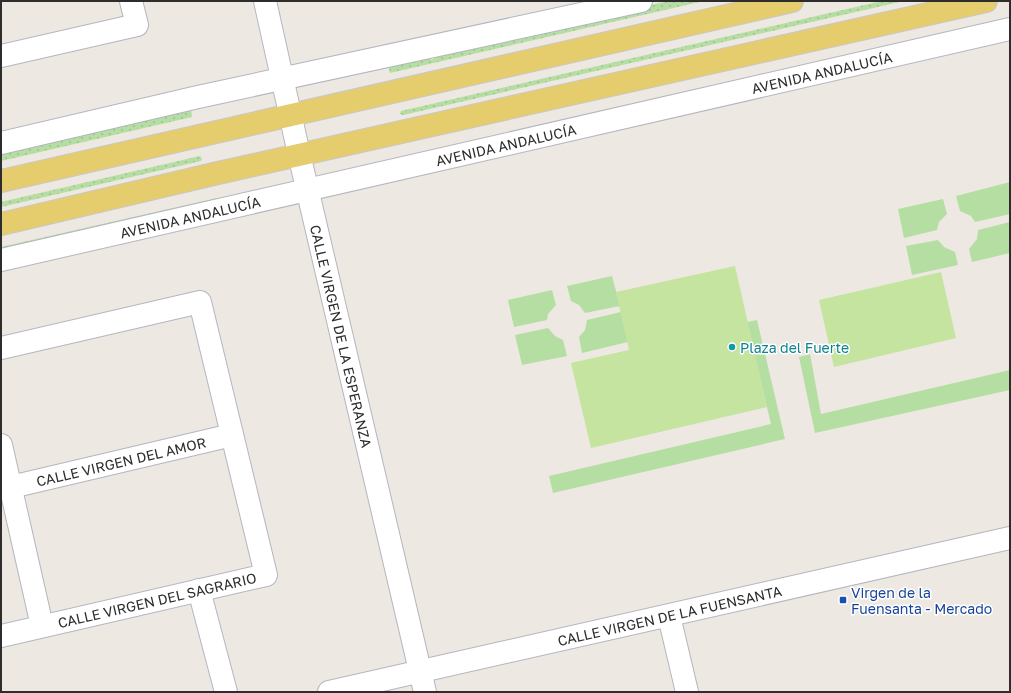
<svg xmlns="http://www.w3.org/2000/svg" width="1011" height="693" font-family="'Golos Text',sans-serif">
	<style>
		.grass { fill: url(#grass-dots) }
		.garden { fill: #b5dea3 }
		.pitch { fill: #c5e49f }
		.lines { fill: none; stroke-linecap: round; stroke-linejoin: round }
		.minor-casing { stroke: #b4b6bf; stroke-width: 24 }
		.tertiary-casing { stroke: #b4b6bf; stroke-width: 24 }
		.secondary-casing { stroke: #b4b6bf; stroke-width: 24 }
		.primary-casing { stroke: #c8c8c8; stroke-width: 24 }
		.minor { stroke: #fff; stroke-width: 22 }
		.tertiary { stroke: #fff; stroke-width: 22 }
		.secondary { stroke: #fff; stroke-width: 22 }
		.primary { stroke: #e5cd6e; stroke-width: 22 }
		.culture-dot { fill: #0f9aa8; stroke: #fff; stroke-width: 1.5 }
		.transit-dot { fill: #1a4fb4; stroke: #fff; stroke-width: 1.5 }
		.labels { text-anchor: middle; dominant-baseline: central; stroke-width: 3; stroke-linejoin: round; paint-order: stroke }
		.street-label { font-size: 14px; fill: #2d2d2d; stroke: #fff }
		.culture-label { font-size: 14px; fill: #0d838f; stroke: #fff; text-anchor: start }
		.transit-label { font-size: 14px; fill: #164399; stroke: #fff; text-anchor: start }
	</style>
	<defs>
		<pattern id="grass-dots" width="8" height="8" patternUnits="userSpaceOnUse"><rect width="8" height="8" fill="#b5dea3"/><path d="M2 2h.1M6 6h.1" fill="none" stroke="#9cbf8d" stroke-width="1.8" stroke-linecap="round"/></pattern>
	</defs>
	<rect width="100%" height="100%" fill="#ede8e1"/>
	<!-- grass -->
	<path class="grass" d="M669,1H704L390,73L388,65L430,56L431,60L436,58L435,54L585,20L586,24H590L589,19Z
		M882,1H904L403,115L400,114L401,111Z
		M191,109L192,117L1,161V153Z
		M200,156L202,159L201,161L1,207V202Z
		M217,198L219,205L1,255V247Z"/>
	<!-- garden -->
	<path class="garden" d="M1010,182V214L975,222L971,216L960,211L956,196Z
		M943,199L947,214L939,222L937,230L904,238L898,209Z
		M1010,222V253L972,262L969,249L977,239L978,230Z
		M938,240L944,247L955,252L958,265L912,275L906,246Z
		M612,276L620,306L585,313L579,305L571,301L567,286Z
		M552,290L556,305L548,314L547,320L514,327L508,300Z
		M621,312L628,342L582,353L579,337L585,330L587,320Z
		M757,320L785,439L553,493L549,476L771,424L747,322Z
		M548,328L555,336L563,340L567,356L522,365L515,335Z
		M810,354L821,414L1010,370V390L815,433L799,357Z"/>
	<!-- pitch -->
	<path class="pitch" d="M735,266L767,407L591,448L571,363L629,350L616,292Z
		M941,272L956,338L834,367L819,300Z"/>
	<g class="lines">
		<!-- minor casing -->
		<g class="minor-casing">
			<g id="minor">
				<path d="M1,56L137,25L131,1"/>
				<path d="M1,143L198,97L641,1"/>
				<path id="s1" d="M299,154L425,692"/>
				<path id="s2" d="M1,260L1010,29"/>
				<path d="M1,348L200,302L266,575L1,636"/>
				<path d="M1,445L42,626"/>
				<path id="s3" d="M11,487L232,435"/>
				<path d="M199,590L226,692"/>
				<path d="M669,616L687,692"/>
			</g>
		</g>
		<!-- tertiary casing -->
		<g class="tertiary-casing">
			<path id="tertiary" d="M265,1L299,154"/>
		</g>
		<!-- secondary casing -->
		<g class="secondary-casing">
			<g id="secondary">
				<path id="s4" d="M329,692L1010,538"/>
			</g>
		</g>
		<!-- primary casing -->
		<g class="primary-casing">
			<path id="primary" d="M1,181L792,1
				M1,224L218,173L986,1"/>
		</g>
		<!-- minor -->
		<use href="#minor" class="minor"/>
		<!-- tertiary -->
		<use href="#tertiary" class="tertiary"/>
		<!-- secondary -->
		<use href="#secondary" class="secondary"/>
		<!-- primary -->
		<use href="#primary" class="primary"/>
	</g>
	<!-- markers -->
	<circle class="culture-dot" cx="732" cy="347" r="4"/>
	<rect class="transit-dot" x="839" y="596" width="8" height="8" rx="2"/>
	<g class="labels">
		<!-- street labels -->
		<g class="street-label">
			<text stroke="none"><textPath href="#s2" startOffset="842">AVENIDA ANDALUCÍA</textPath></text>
			<text stroke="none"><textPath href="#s2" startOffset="518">AVENIDA ANDALUCÍA</textPath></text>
			<text stroke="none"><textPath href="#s2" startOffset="194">AVENIDA ANDALUCÍA</textPath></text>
			<text stroke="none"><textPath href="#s1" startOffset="187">CALLE VIRGEN DE LA ESPERANZA</textPath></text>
			<text stroke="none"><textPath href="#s3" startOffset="113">CALLE VIRGEN DEL AMOR</textPath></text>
			<text transform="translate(157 600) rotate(-13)">CALLE VIRGEN DEL SAGRARIO</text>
			<text stroke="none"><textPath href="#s4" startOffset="349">CALLE VIRGEN DE LA FUENSANTA</textPath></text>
		</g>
		<!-- culture labels -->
		<g class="culture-label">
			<text x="740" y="347">Plaza del Fuerte</text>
		</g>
		<!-- transit labels -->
		<g class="transit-label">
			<text x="851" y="592">Virgen de la<tspan x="851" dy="16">Fuensanta - Mercado</tspan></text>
		</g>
	</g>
	<!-- border -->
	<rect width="1011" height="693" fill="none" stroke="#2d2d2d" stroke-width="4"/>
</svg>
